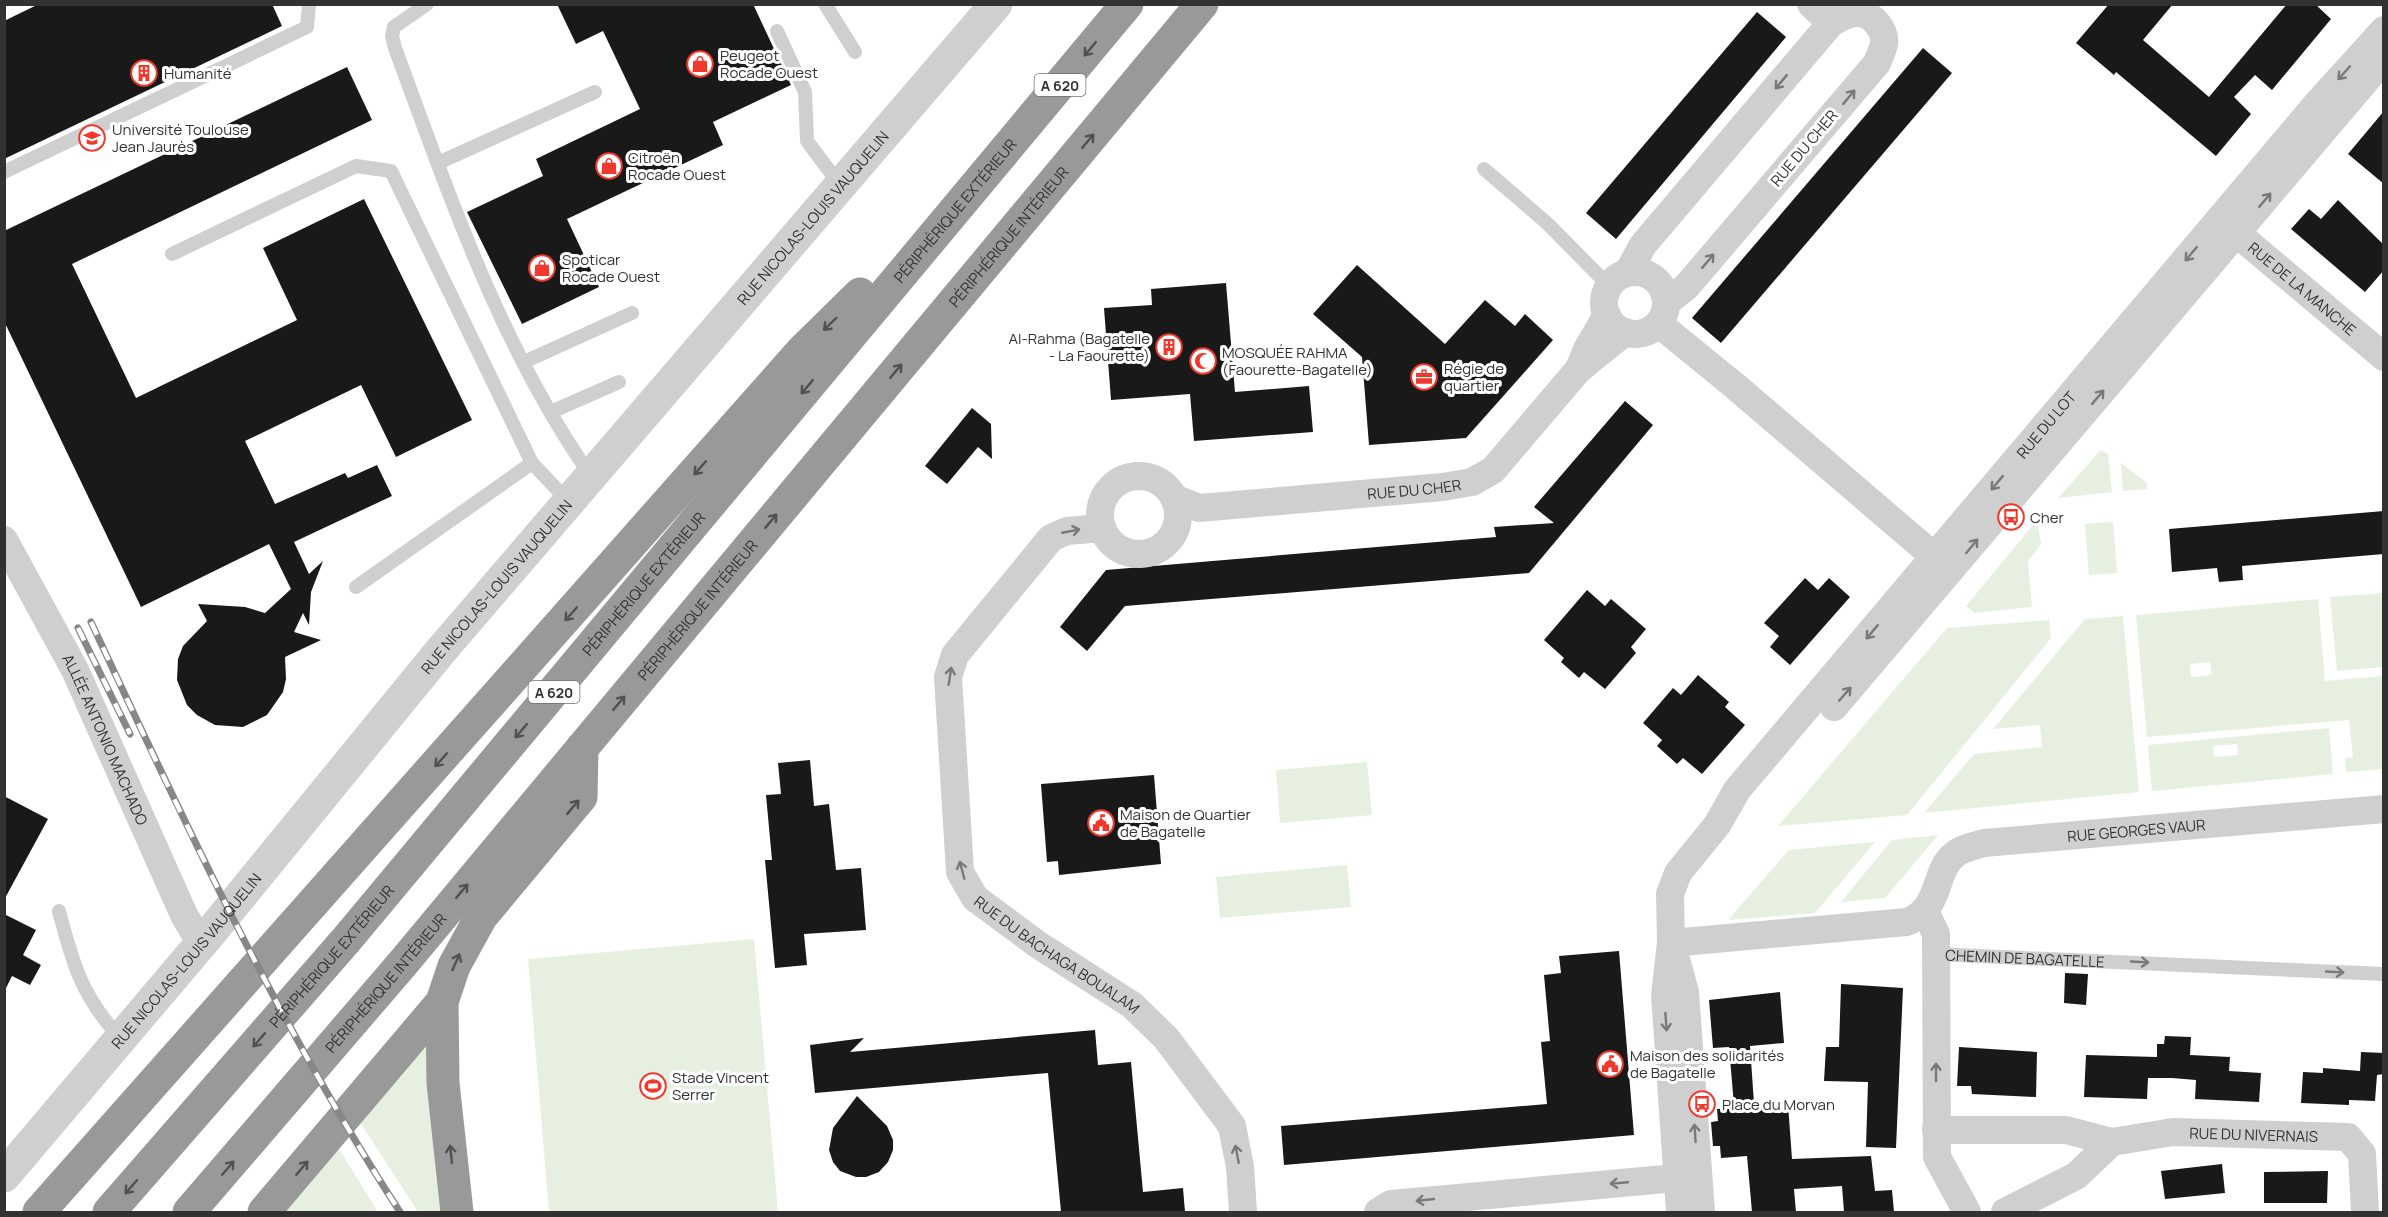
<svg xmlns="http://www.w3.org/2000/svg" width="2388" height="1217" font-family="Manrope,sans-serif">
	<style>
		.green { fill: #e6efe0; fill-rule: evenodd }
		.building { fill: #191919 }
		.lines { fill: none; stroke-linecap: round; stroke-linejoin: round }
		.service { stroke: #cfcfcf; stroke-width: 14 }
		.minor { stroke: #cfcfcf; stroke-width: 28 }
		.tertiary { stroke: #cfcfcf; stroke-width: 33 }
		.motorway { stroke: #999; stroke-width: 33 }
		.rail-casing { stroke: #878787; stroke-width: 7 }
		.rail { stroke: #fff; stroke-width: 4.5; stroke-dasharray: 14; stroke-linecap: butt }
		.oneway { stroke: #515151 }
		.oneway2 { stroke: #797979 }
		.labels { text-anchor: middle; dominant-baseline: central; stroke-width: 6; stroke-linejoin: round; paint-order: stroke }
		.shield { fill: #fff; stroke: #707070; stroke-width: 1.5 }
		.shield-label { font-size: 14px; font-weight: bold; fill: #323232 }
		.poi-label { font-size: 15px; fill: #323232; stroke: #fff; text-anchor: start }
		.street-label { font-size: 15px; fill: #323232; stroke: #fff }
	</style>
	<rect width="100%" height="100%" fill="#fff"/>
	<!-- green -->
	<path class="green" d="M2101,450L2108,454L2112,492L2058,498Z
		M2121,463L2147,483V489L2123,491Z
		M2037,520L2041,544L2028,561L2032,607L1974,613L1966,606Z
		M2113,522L2117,573L2089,575L2085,524Z
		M2383,593V667L2337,671L2330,597Z
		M2318,599L2325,681L2383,676V769L2346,772L2345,758L2353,757L2349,720L2147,737L2136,615ZM2210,662L2212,675L2191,677L2190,664Z
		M2123,616L2139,792L1924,813L1974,754L2042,747L2040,725L1993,729L2085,619Z
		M2049,620L2051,638L1907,815L1778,826L1947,628Z
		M2329,728L2333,774L2152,791L2148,745ZM2237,744L2238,755L2214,757L2213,746Z
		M1367,762L1372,815L1280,823L1276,770Z
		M1938,835L1885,898L1841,902L1892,840Z
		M1875,842L1815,913L1728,920L1789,850Z
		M1347,865L1351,907L1220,918L1216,877Z
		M754,939L778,1212H549L528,959Z
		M425,1037L446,1212H418L358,1119Z
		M336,1144L378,1212H287L280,1209Z"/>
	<!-- building -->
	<path class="building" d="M39,4H272L282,26L4,159V21Z
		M557,4H753L791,85L713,122L723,145L567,219L599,287L522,324L467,212L543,176L536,159L640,109L603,31L576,44Z
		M2109,4H2173L2143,40L2209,97L2287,4H2315L2331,19L2272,90L2255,75L2234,97L2251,114L2216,156L2116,72L2114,75L2076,43Z
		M1757,12L1786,37L1616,239L1586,213Z
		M1923,48L1952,73L1721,343L1692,318Z
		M347,67L372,120L72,264L136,398L297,320L263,248L364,199L472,420L396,457L361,385L245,441L275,504L345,473L348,478L377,465L392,496L294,542L309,574L323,561L311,592L309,625L303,613L294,632L321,640L285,657L286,679L283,692L267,715L243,727L215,725L197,715L187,705L177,680L178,659L183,646L207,621L198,604L245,607L265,613L291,589L269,544L141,607L4,321V231Z
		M2384,111V184L2348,154Z
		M2338,200L2384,245V270L2365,292L2291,229L2309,209L2321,219Z
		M1357,265L1445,344L1485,300L1515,326L1525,314L1553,340L1466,438L1369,445L1362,357L1313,314Z
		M1226,283L1235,392L1309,386L1313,432L1194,441L1190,394L1111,400L1104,308L1152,305L1151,289Z
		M1625,401L1653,425L1529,573L1125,606L1087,651L1060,627L1106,570L1496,537L1494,527L1554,523L1534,507Z
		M972,408L991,424L992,459L978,447L947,484L925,466Z
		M2384,511V554L2242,566L2243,580L2219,582L2217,568L2172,572L2169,529Z
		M1805,578L1818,590L1829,578L1850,597L1790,665L1770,647L1779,636L1764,623Z
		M1587,590L1605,606L1611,599L1646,629L1631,647L1636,653L1605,689L1584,672L1579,678L1561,662L1564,658L1544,640Z
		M1698,675L1729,702L1725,707L1745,725L1702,774L1683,758L1677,764L1657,746L1662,740L1643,723L1673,688L1681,695Z
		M810,760L814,806L829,804L836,870L861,868L866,930L804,934L807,965L775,968L765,860H772L766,795L781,794L778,763Z
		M1154,775L1161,864L1059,875L1058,861L1047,862L1041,784Z
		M4,796L48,819L4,900Z
		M4,914L36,930L23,955L41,965L30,985L12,976L4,992Z
		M1619,951L1634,1135L1284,1165L1281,1126L1547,1104L1541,1042L1550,1041L1544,975L1561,973L1559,956Z
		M2065,973L2088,974L2086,1005L2064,1003Z
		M1841,984L1903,988L1896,1148L1866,1147L1868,1082L1824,1081L1826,1047H1839Z
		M1780,992L1784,1043L1750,1046L1754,1103L1734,1105L1729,1047L1713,1048L1709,1000Z
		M1095,1030L1098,1065L1131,1062L1143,1192L1183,1188L1185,1212H1061L1048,1073L815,1093L810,1045L864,1038L850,1052Z
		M2165,1036L2191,1037L2190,1055L2230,1057L2229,1071L2261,1073L2259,1102L2195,1099L2196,1080L2172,1078H2148L2147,1099L2084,1097L2086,1055L2157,1057V1044H2164Z
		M1959,1047L2037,1052L2036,1097L1972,1094L1971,1086H1957Z
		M2361,1052L2384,1053V1074L2377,1075L2375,1101L2349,1100V1105L2301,1103L2303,1072L2323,1073V1068L2360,1071Z
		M857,1096L887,1126L893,1140V1150L888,1162L879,1172L866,1177H856L840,1171L833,1162L829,1150L833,1128Z
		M1788,1104L1792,1159L1871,1156L1875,1191L1892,1190L1894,1212H1844L1842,1186L1794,1189L1796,1212H1752L1747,1156L1721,1158L1720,1146H1713L1711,1122L1718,1121L1717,1109Z
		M2222,1164L2225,1193L2165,1199L2161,1171Z
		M2328,1171L2327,1203H2264V1172Z"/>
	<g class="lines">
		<!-- service -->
		<g class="service">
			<path d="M427,4L394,27L392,36L395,48C449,194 500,347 591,476"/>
			<path d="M825,4L855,52"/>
			<path d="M777,31L805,92L807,141L840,185"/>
			<path d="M438,163L595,92"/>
			<path d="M1484,169L1548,224L1609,286"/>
			<path d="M4,172L307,27L309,4"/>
			<path d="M172,254L356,166L391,171L532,463L569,502"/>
			<path d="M524,362L632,313"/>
			<path d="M551,412L619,382"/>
			<path d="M356,587L532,463"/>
			<path d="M59,911C73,965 82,996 120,1038"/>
			<path id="s1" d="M1935,954L2384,974"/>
		</g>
		<!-- minor -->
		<g class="minor">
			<path d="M1811,4L1831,23"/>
			<path id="s2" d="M2222,221L2384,357"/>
			<circle cx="1635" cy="303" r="31"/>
			<path d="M1628,272L1643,245L1831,23C1840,18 1848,12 1859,13C1873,14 1886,31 1884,44C1883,50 1879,57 1877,63L1687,286L1667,302"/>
			<path d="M1607,315L1587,349L1579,369L1625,332"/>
			<path d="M1659,324L1735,386L1950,570"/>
			<circle cx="1139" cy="515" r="39"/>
			<path id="s3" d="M1174,498L1199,508L1443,487L1472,482L1493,470L1579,369"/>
			<path id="s4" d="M1102,528L1067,531L1051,538L955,655L948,677L960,872L975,898L1037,944L1132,1005L1166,1038L1232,1126L1240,1167L1243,1212"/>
			<path id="s5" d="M4,540L75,670L184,915L200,942"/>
			<path d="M1834,707L2384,59"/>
			<path d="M1925,911L1936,934L1937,1157L1967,1212"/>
			<path id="s6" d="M1671,943L1907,922C1942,909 1933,872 1954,855C1962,848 1974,846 1984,843L2384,809"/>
			<path d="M1677,963L1685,992L1701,1212"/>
			<path id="s7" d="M1936,1130H2066L2112,1142L2173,1132L2348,1137L2362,1154"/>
			<path d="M2362,1154L2365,1212"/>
			<path d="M1378,1212L1391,1204L1698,1176"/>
			<path id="s8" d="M1680,1212L1665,995L1671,943L1670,894L1678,873L1717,825L1737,790L2316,105L2384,30"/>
			<path d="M2005,1212L2076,1176L2112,1142"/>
		</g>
		<!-- tertiary -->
		<path class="tertiary" id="s9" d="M4,1176L211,932L439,653L996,4"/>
		<!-- motorway -->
		<g class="motorway">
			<path d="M39,1212L802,351L860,294"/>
			<path id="s10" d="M109,1212L347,939L1127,4"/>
			<path id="s11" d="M189,1212L403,963L1202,4"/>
			<path d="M264,1212L442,1002"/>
			<path d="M457,1212L443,1083L442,1002L454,966L481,917L581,797L582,748"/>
		</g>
		<!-- rail casing -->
		<g class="rail-casing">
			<path id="rail" d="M91,622C185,824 279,1026 400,1212
				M78,628L130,734"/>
		</g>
		<!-- rail -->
		<use href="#rail" class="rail"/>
	</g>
	<!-- one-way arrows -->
	<defs><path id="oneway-shaft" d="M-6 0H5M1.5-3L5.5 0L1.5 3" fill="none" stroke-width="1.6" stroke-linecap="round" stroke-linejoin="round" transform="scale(1.5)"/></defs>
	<g class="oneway">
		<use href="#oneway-shaft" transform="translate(1090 49) rotate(130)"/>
		<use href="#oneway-shaft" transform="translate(1088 141) rotate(-50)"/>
		<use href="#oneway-shaft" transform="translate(830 324) rotate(136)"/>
		<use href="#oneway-shaft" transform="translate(896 371) rotate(-50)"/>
		<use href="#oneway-shaft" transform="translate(807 387) rotate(130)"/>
		<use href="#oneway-shaft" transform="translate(700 468) rotate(131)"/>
		<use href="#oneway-shaft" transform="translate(771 521) rotate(-50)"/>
		<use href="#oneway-shaft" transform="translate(571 614) rotate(132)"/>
		<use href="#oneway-shaft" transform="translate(619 703) rotate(-50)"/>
		<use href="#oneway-shaft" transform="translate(521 731) rotate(130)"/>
		<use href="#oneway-shaft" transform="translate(441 760) rotate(132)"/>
		<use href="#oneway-shaft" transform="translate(573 807) rotate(-50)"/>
		<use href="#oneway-shaft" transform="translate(462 891) rotate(-50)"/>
		<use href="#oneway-shaft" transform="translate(456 962) rotate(-66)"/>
		<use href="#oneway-shaft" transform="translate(259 1040) rotate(131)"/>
		<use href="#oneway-shaft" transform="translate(451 1154) rotate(-96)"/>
		<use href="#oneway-shaft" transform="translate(228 1168) rotate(-49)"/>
		<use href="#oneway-shaft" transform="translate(302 1168) rotate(-50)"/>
		<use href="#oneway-shaft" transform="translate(131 1187) rotate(131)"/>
	</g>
	<g class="oneway2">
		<use href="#oneway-shaft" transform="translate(2344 73) rotate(132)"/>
		<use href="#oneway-shaft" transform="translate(1781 82) rotate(130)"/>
		<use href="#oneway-shaft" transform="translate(1849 97) rotate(-50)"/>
		<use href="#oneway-shaft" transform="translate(2265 200) rotate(-50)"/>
		<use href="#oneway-shaft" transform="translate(2191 254) rotate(130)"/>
		<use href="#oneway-shaft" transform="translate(1708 261) rotate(-50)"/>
		<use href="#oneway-shaft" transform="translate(2098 397) rotate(-50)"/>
		<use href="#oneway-shaft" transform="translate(1997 483) rotate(130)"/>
		<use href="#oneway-shaft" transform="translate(1071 531) rotate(-11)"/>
		<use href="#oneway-shaft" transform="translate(1972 546) rotate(-51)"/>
		<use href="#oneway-shaft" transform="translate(1872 632) rotate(130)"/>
		<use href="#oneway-shaft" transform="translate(950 676) rotate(-81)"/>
		<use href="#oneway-shaft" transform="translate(1845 694) rotate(-49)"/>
		<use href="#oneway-shaft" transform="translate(962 870) rotate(-105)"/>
		<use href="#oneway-shaft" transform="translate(2140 962) rotate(3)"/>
		<use href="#oneway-shaft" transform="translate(2335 972) rotate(3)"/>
		<use href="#oneway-shaft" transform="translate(1666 1022) rotate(86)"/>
		<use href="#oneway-shaft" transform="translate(1936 1072) rotate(-90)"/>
		<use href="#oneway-shaft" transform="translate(1695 1133) rotate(-94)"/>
		<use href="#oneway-shaft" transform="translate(1237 1154) rotate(-101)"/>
		<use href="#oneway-shaft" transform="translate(1619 1183) rotate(175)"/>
		<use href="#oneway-shaft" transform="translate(1425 1200) rotate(174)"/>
	</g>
	<!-- icons -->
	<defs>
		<g id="shop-ring" transform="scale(1.35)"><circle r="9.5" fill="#fff" stroke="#f0382c" stroke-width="1.5"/><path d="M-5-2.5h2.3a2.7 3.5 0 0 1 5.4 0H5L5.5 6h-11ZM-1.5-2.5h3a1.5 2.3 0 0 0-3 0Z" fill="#f0382c"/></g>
		<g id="building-ring" transform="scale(1.35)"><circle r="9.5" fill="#fff" stroke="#f0382c" stroke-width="1.5"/><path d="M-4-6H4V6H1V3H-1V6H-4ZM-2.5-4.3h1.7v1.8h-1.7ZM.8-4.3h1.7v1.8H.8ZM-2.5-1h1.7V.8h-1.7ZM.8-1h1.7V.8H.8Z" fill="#f0382c"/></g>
		<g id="university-ring" transform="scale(1.35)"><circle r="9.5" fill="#fff" stroke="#f0382c" stroke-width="1.5"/><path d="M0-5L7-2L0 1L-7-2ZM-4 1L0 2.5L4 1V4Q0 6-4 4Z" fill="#f0382c"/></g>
		<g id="mosque-ring" transform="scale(1.35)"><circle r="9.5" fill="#fff" stroke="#f0382c" stroke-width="1.5"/><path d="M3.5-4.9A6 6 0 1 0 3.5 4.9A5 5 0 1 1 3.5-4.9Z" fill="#f0382c"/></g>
		<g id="office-ring" transform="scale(1.35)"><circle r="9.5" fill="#fff" stroke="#f0382c" stroke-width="1.5"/><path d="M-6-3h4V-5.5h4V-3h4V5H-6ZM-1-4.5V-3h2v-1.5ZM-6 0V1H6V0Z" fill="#f0382c"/></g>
		<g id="bus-ring" transform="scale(1.35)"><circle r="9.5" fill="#fff" stroke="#f0382c" stroke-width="1.5"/><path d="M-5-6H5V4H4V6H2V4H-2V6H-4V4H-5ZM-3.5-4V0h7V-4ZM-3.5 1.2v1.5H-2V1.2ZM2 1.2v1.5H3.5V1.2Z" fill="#f0382c"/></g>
		<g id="civic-ring" transform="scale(1.35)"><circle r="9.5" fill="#fff" stroke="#f0382c" stroke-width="1.5"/><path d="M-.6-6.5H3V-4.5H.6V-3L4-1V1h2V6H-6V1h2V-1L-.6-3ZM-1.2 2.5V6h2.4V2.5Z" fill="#f0382c"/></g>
		<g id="stadium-ring" transform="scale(1.35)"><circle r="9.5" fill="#fff" stroke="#f0382c" stroke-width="1.5"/><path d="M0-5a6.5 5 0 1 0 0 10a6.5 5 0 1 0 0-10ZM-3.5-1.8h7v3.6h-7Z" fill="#f0382c"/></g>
	</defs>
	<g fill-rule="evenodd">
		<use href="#shop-ring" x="700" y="64"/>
		<use href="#building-ring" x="144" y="73"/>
		<use href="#university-ring" x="92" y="138"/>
		<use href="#shop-ring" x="609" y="166"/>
		<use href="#shop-ring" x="542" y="268"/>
		<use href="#building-ring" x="1169" y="347"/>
		<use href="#mosque-ring" x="1203" y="361"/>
		<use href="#office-ring" x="1424" y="377"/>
		<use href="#bus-ring" x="2011" y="517"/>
		<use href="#civic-ring" x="1101" y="823"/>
		<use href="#civic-ring" x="1610" y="1064"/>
		<use href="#stadium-ring" x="653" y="1086"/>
		<use href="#bus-ring" x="1702" y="1104"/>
	</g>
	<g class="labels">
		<!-- shield labels -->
		<g class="shield">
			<rect x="1034.5" y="74" width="51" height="22" rx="4.5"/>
			<rect x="528.5" y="681" width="51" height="22" rx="4.5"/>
		</g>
		<g class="shield-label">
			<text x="1060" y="85">A 620</text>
			<text x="554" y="692">A 620</text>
		</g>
		<!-- poi labels -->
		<g class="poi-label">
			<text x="720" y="55">Peugeot<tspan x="720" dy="17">Rocade Ouest</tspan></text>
			<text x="164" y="73">Humanité</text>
			<text x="112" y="129">Université Toulouse<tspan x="112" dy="17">Jean Jaurès</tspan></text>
			<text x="628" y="157">Citroën<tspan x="628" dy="17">Rocade Ouest</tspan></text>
			<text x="562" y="259">Spoticar<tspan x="562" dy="17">Rocade Ouest</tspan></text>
			<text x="1150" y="338" text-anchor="end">Al-Rahma (Bagatelle<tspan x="1150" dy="17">- La Faourette)</tspan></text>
			<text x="1222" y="352">MOSQUÉE RAHMA<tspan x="1222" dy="17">(Faourette-Bagatelle)</tspan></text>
			<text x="1444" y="368">Régie de<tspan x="1444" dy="17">quartier</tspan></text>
			<text x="2030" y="517">Cher</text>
			<text x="1120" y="814">Maison de Quartier<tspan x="1120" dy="17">de Bagatelle</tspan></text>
			<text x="1630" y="1055">Maison des solidarités<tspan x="1630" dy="17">de Bagatelle</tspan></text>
			<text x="672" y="1077">Stade Vincent<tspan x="672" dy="17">Serrer</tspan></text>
			<text x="1722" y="1104">Place du Morvan</text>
		</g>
		<!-- street labels -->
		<g class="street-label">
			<text transform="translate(1804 148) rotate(-50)">RUE DU CHER</text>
			<text stroke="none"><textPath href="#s10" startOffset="1311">PÉRIPHÉRIQUE EXTÉRIEUR</textPath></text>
			<text stroke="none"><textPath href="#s9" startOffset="1254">RUE NICOLAS-LOUIS VAUQUELIN</textPath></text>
			<text stroke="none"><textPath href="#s11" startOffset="1274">PÉRIPHÉRIQUE INTÉRIEUR</textPath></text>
			<text stroke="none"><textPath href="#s2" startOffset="105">RUE DE LA MANCHE</textPath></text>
			<text stroke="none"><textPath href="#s8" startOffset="922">RUE DU LOT</textPath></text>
			<text stroke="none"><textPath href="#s3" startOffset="243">RUE DU CHER</textPath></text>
			<text stroke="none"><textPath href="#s10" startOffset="825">PÉRIPHÉRIQUE EXTÉRIEUR</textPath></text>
			<text stroke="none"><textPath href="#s9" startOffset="768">RUE NICOLAS-LOUIS VAUQUELIN</textPath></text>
			<text stroke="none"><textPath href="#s11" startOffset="788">PÉRIPHÉRIQUE INTÉRIEUR</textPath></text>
			<text stroke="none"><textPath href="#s5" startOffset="224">ALLÉE ANTONIO MACHADO</textPath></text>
			<text stroke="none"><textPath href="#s6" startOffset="507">RUE GEORGES VAUR</textPath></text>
			<text stroke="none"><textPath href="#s4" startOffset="552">RUE DU BACHAGA BOUALAM</textPath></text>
			<text stroke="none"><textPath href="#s10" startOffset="339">PÉRIPHÉRIQUE EXTÉRIEUR</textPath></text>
			<text stroke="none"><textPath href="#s1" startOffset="90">CHEMIN DE BAGATELLE</textPath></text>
			<text stroke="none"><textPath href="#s9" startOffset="282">RUE NICOLAS-LOUIS VAUQUELIN</textPath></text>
			<text stroke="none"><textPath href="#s11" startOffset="302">PÉRIPHÉRIQUE INTÉRIEUR</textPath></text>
			<text stroke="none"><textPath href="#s7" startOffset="320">RUE DU NIVERNAIS</textPath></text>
		</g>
	</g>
	<!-- border -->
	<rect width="2388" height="1217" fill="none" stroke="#323232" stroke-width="12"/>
</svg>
